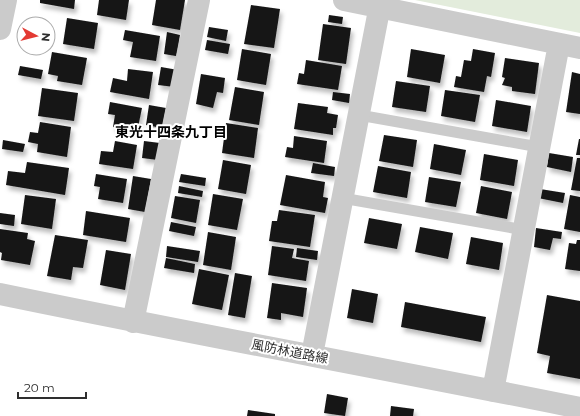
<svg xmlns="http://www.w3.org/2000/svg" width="580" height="416" font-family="Montserrat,'Noto Sans JP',sans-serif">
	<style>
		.green { fill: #e3ecdc }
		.building { fill: #151515; filter: url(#shadow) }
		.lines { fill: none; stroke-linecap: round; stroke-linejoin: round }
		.lane { stroke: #cbcbcb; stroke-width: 11 }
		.street { stroke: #cbcbcb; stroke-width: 22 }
		.labels { text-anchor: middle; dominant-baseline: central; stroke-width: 4; stroke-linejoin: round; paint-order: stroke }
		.street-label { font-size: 13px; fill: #2e2e2e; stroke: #fff }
		.neighbourhood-label { font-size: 14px; font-weight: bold; fill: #000; stroke: #fff }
	</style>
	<defs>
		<filter id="shadow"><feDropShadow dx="2.5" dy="4.5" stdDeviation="2" flood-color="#0004"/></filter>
	</defs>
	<rect width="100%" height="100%" fill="#fff"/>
	<!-- green -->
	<path class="green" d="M415,0H580V33Z"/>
	<!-- building -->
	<path class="building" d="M40,0H75L74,9L40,3Z
		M99,0H129L126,20L97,15Z
		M156,0H185L180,30L152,25Z
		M251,5L280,9L274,48L244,44Z
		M329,15L343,17L342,24L328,22Z
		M67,18L98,23L94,49L63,44Z
		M323,24L351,28L346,64L318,60Z
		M209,27L228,30L226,41L207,37Z
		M125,30L160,36L156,61L130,57L133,42L123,40Z
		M167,32L180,35L176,56L164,54Z
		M207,40L230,44L228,54L205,50Z
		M242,49L271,54L266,85L237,80Z
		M411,49L445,55L440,83L407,77Z
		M473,49L495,53L491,77L487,76L484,92L454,87L456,76L461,77L464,60L471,61Z
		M52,52L87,58L82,85L57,81L58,76L48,74Z
		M505,58L539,63L535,94L512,91V87L502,85L505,78L502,77Z
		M306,60L342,66L338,90L297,84L299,73L304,74Z
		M20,66L43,70L41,79L18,75Z
		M161,67L178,70L175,87L158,85Z
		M128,69L153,72L149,99L110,92L113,78L127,81Z
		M572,72L580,74V114L566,112Z
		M201,74L225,78L223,93L217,92L213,108L196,104Z
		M396,81L430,86L426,112L392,107Z
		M235,87L264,92L259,125L229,120Z
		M42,88L78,93L74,121L38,116Z
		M445,90L480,95L475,122L441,116Z
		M333,92L350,94L349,103L332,100Z
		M496,100L531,106L527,132L492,126Z
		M110,102L142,108L137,132L113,127L115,115L108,114Z
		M298,103L328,107L327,113L338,115L336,128H333V135L294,129Z
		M149,105L166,108L162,128L146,125Z
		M40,122L71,127L67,157L37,152L38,144L28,142L30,132L38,133Z
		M226,123L258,128L254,158L222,153Z
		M384,135L417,140L413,167L379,161Z
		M294,136L327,141L324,163L285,157L287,147L293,148Z
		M579,139H580V155H576Z
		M3,140L25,144L23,152L2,149Z
		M115,141L137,145L133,169L99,164L101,151L113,152Z
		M144,141L160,143L158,160L142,158Z
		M434,144L466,150L461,175L430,169Z
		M549,153L573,157L571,172L547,167Z
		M484,154L518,160L514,186L480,180Z
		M577,158H580V191L571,190Z
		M223,160L251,165L246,194L218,189Z
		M27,162L69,168L65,195L6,185L8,171L25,173Z
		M313,163L335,167L334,176L311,173Z
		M378,166L411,172L407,198L373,192Z
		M96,174L127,179L123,203L98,199L100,187L94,186Z
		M181,174L206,178L205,186L179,182Z
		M286,175L325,182L323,197L328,198L325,213L280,205Z
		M133,176L151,179L145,212L128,209Z
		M429,177L461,182L456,207L425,202Z
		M179,186L203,191L202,197L178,193Z
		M481,186L512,192L507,219L476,213Z
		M540,189L565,193L563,203L538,198Z
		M213,194L243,199L237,230L208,225Z
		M25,195L56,199L52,229L21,224Z
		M570,195L580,197V232L564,229Z
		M175,196L200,200L196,223L171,218Z
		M279,210L315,215L310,247L269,241L272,221H277Z
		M86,211L130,218L126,242L83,235Z
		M0,213L15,215L14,226L0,224Z
		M369,218L402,224L397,249L364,243Z
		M171,222L196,227L194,236L169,231Z
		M420,227L453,233L448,259L415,252Z
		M536,228L562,232L561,239L553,238L550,250L534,247Z
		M0,229L28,233L27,239L35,241L30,265L1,260L2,253L0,252Z
		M208,232L236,237L231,270L203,265Z
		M55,235L88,240L83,268L73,267L71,280L47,276Z
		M471,237L503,243L499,270L466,264Z
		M577,240H580V271L565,269L569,243L576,244Z
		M167,246L200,251L198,262L166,257Z
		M272,246L294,249L292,258L309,261L306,281L268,275Z
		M297,248L318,251L317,260L296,257Z
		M106,250L131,254L125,290L100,285Z
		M166,258L195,264L194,273L164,268Z
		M199,269L229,275L222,310L192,304Z
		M235,273L252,276L245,318L228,315Z
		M272,283L307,288L303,317L281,313V320L267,318Z
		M352,289L378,294L373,323L347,318Z
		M547,295L580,301V379L547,373L550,356L537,353Z
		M405,302L486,317L481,342L401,327Z
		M327,394L348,398L345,416L324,413Z
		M391,406L414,409L413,416H390Z
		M248,410L275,414V416H247Z"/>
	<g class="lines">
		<!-- lane -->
		<path class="lane" d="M359,115L539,147
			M342,198L524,230"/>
		<!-- street -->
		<path class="street" d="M344,0L580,48
			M0,29L6,0
			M0,294C193,334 387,369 580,408
			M133,322L199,0
			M312,355L381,0
			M493,391L559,44"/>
	</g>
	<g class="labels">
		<!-- street labels -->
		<g class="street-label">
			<text transform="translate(290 351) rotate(11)">風防林道路線</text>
		</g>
		<!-- neighbourhood labels -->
		<g class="neighbourhood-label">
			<text x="171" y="132">東光十四条九丁目</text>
		</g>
	</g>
	<!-- north arrow -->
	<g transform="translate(36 36) rotate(97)"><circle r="19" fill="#ffffff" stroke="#ababab"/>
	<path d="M0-3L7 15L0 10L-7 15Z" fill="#e33a33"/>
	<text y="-6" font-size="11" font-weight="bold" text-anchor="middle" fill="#2e2e2e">N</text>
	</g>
	<!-- scale -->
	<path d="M18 392v6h68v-6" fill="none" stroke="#2e2e2e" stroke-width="2"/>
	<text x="24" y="392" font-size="12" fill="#2e2e2e" stroke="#ffffff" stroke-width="3" paint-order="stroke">20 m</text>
</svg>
